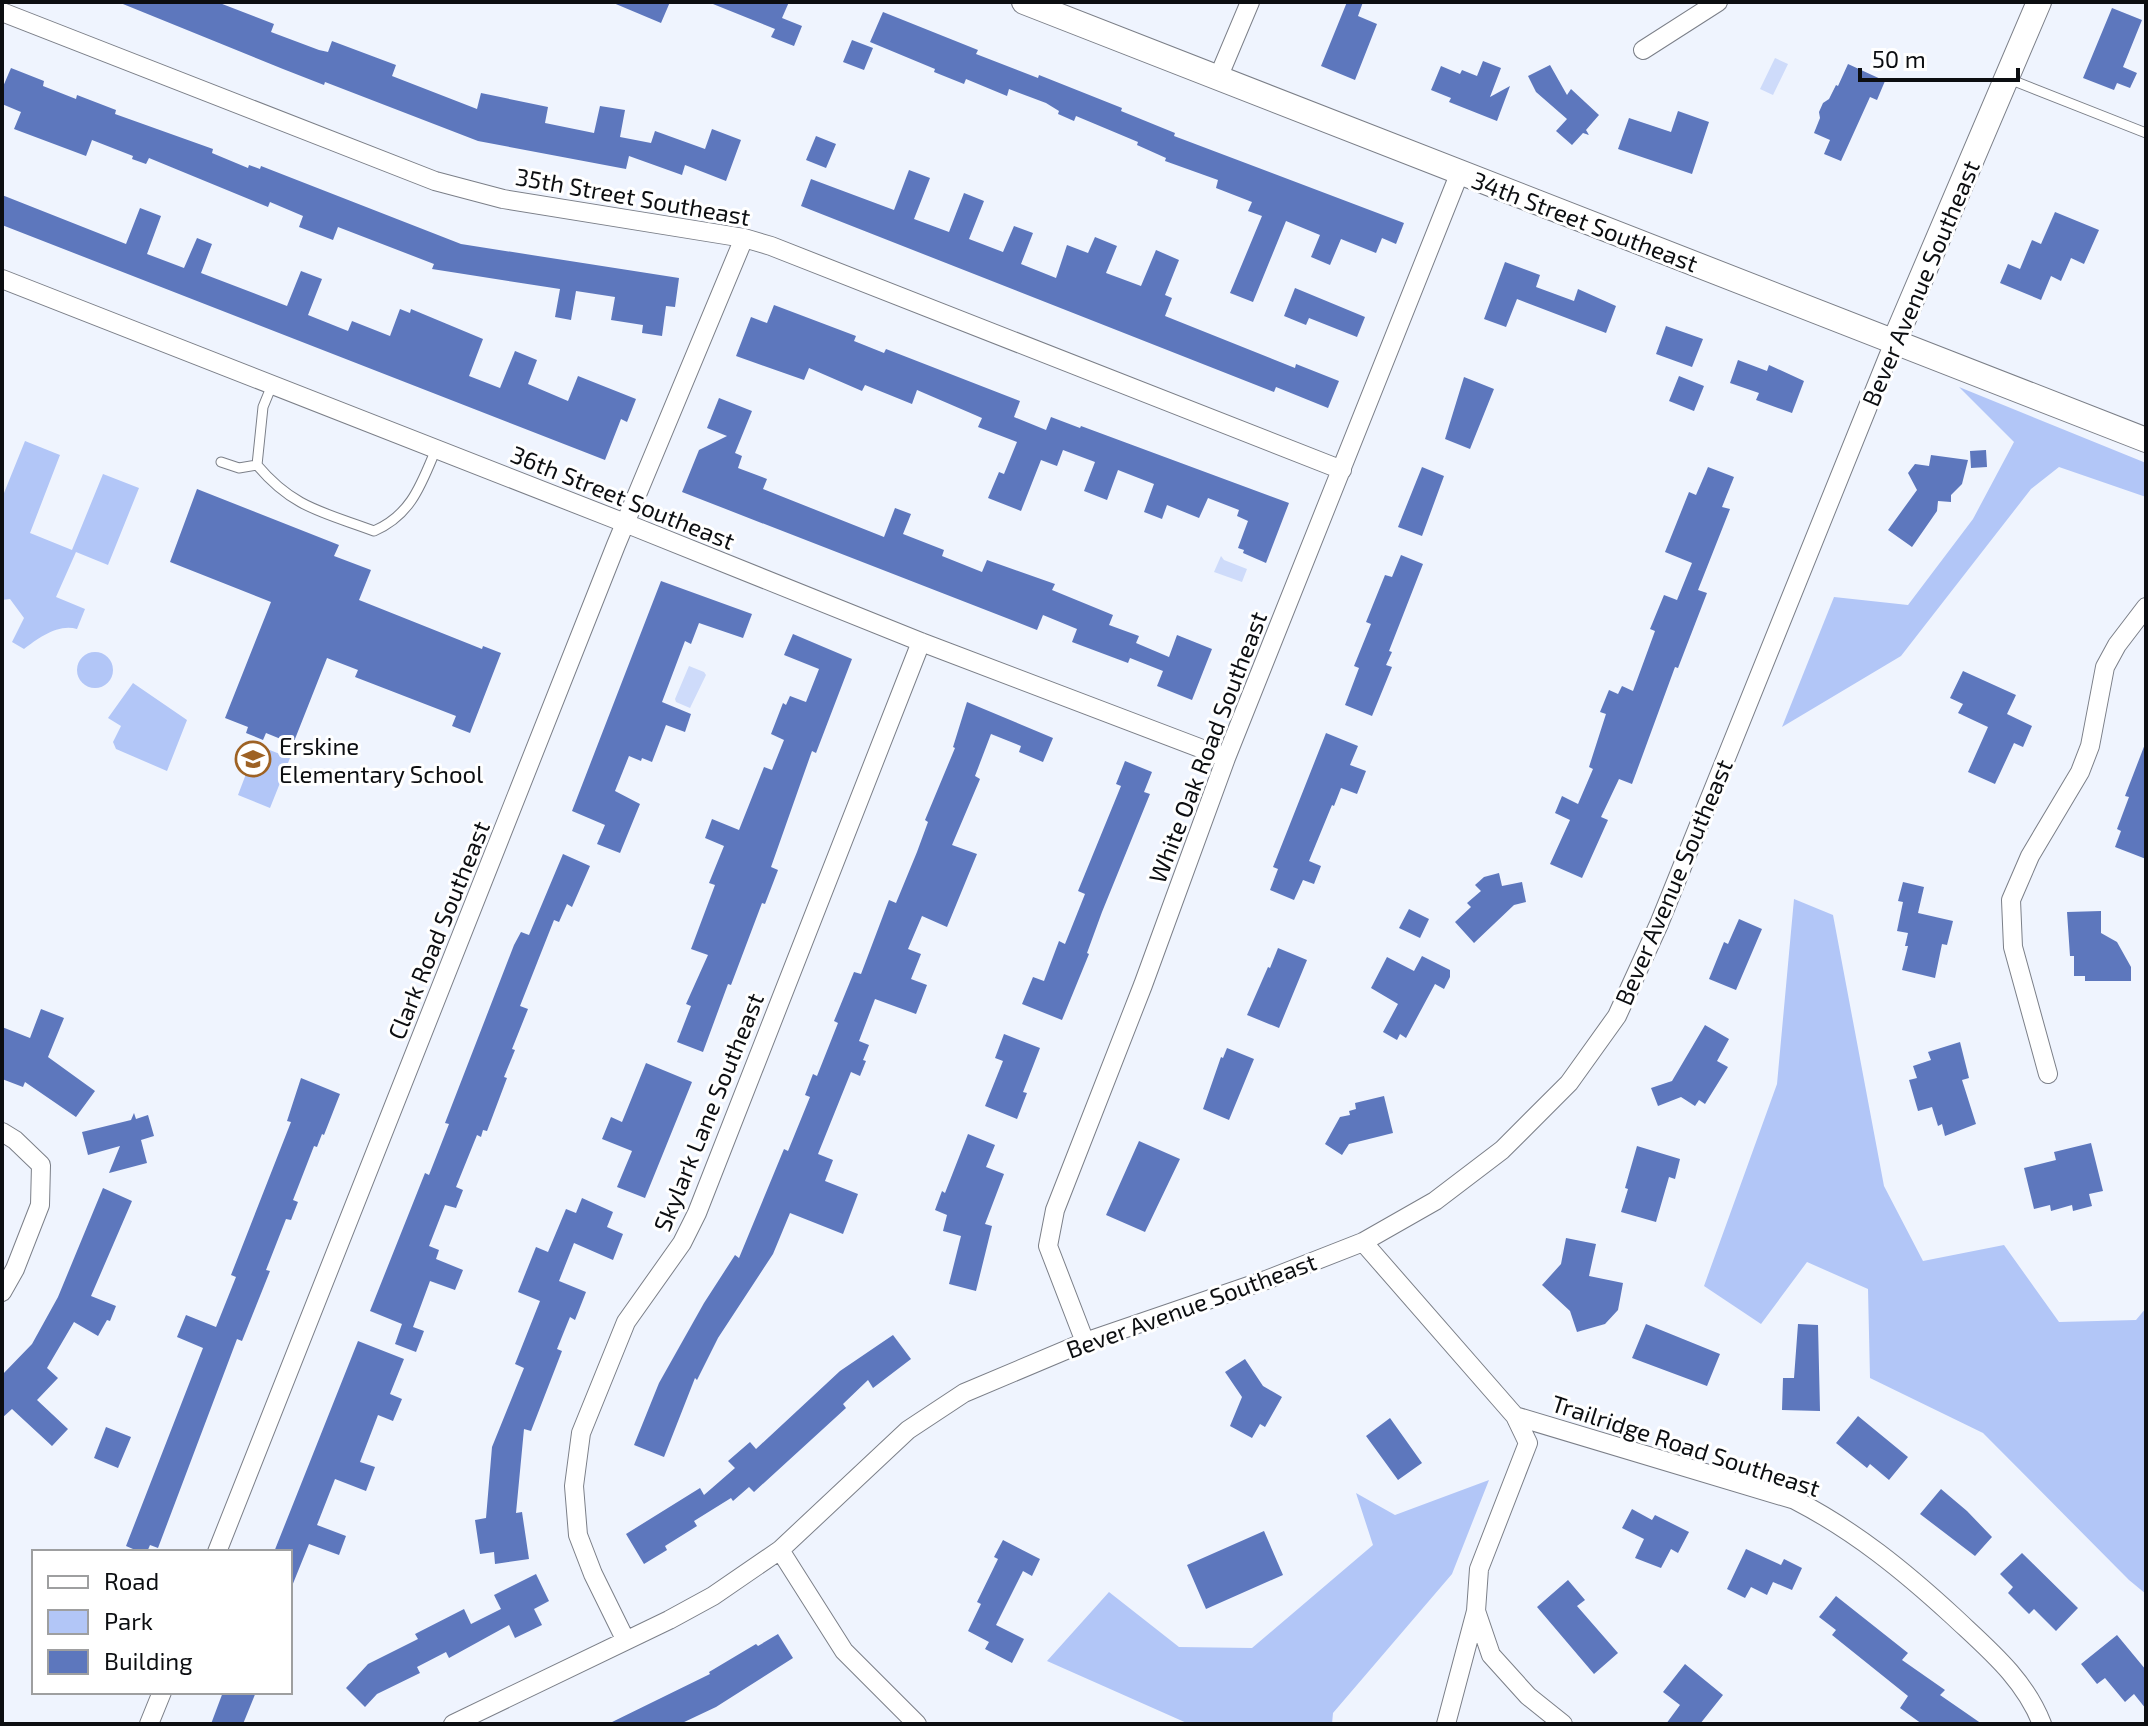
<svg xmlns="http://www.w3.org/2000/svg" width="2148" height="1726" font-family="'Exo 2',sans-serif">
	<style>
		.green { fill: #b2c6f7 }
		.water { fill: #cedbfa }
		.building { fill: #5d77bd }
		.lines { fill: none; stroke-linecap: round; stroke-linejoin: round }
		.service-casing { stroke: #7b7f88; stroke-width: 11 }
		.minor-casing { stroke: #7b7f88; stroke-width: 20 }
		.tertiary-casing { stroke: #7b7f88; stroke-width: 26 }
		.service { stroke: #fff; stroke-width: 9 }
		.minor { stroke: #fff; stroke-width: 18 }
		.tertiary { stroke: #fff; stroke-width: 24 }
		.labels { text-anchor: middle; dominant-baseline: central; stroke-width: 6; stroke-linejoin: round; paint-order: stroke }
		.street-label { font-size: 24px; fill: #0c0e11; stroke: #fff }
		.poi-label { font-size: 24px; fill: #0c0e11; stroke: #fff; text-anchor: start }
	</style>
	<rect width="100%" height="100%" fill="#eff4fe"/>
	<!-- green -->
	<path class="green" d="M1959,387L2146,463V497L2059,467L2031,489L1901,656L1782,727L1834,597L1908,605L1973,519L2014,442Z
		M25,441L60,455L30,533L72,550L103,474L139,488L108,565L76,552L56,597L85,609L77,629C59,623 38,638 24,649L12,642L24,618L10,599L2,600V498Z
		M77 670a18 18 0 1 1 36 0a18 18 0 1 1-36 0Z
		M133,683L187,720L167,771L116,749L113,742L121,726L108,718Z
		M257,745L290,758L270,808L238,795Z
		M1794,899L1833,915L1884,1186L1923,1261L2004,1245L2059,1322L2136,1320L2146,1308V1594L2129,1580L1983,1433L1870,1378L1868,1289L1807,1262L1761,1324L1704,1286L1777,1084Z
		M1489,1480L1452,1574L1333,1713L1332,1724H1189L1047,1661L1109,1592L1179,1647L1252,1648L1373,1545L1356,1493L1395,1515Z"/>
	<!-- water -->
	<path class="water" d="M1775,58L1788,64L1773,95L1760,89Z
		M1221,556L1224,560L1247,569L1242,582L1214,572Z
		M689,666L704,672L706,675L690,708L676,702L675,699Z"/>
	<!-- building -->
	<path class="building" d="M118,2H217L274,24L271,32L319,50L328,52L332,41L396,65L392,76L477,109L481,93L548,107L545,123L594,133L600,106L625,110L620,137L651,143L655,131L705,149L712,129L741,140L726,181L685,165L682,175L629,156L626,169L478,141L325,82L324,85L283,69Z
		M611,2H670L661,23Z
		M708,2H789L782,18L802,26L794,46L771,37L775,29Z
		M1347,2H1363L1358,16L1377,24L1355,80L1321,66Z
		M2112,8L2142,20L2123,67L2137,73L2130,88L2117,83L2114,90L2083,78Z
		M883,12L978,50L976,54L1038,78L1039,75L1122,108L1121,111L1175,133L1174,136L1404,223L1396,244L1382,238L1376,253L1341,239L1330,265L1311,257L1320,235L1286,221L1253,302L1230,293L1262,216L1248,211L1252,202L1216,188L1218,180L1165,161L1166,158L1137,145L1138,142L1076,116L1074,121L1058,114L1059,111L1046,103L1009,89L1007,96L966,79L964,84L934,72L935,69L870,42Z
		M852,40L873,48L864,70L843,62Z
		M1483,61L1501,68L1490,97L1510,86L1497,121L1449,102L1451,98L1431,90L1441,66L1460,74L1462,70L1477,76Z
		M1848,64L1885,81L1877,100L1870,97L1841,161L1824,154L1830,140L1814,133L1820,118L1819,112L1823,103L1829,99L1836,85L1838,86Z
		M1550,65L1567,95L1571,89L1599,115L1586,130L1589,135L1583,133L1572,145L1556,131L1567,119L1536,92L1528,76Z
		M11,68L44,81L43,86L76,99L77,95L116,110L115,114L213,149L212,153L248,168L249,165L260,169L261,166L461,244L679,278L675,307L666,306L662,336L642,333L643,325L611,320L615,297L576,291L571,320L555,317L560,289L432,269L434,264L338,227L333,240L299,227L303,216L270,202L268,207L149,158L146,164L132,159L133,156L92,140L86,156L14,129L21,112L2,104V89Z
		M1678,111L1709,122L1692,174L1618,149L1629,118L1671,132Z
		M816,136L836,144L826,168L806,160Z
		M909,170L930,178L914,219L949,232L964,193L984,201L969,239L1003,252L1014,226L1033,233L1021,264L1056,278L1067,245L1088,253L1095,237L1117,246L1106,273L1141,286L1156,250L1179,260L1165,295L1172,298L1165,316L1295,368L1296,364L1339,381L1328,408L1276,387L1274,392L801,206L811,179L894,210Z
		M2,195L126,244L140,208L161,216L147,254L184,268L197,238L212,244L201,273L287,306L301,271L322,279L308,315L348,331L352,321L390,336L400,309L410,313L411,309L483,339L469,376L500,388L515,351L537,360L528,384L568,401L578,376L636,399L627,422L621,419L605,460L2,225Z
		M2055,212L2099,230L2084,264L2071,258L2061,281L2051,276L2041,300L2000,283L2008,264L2020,269L2032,240L2041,244Z
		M1505,262L1540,275L1536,287L1574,301L1578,289L1616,306L1606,333L1517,299L1506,327L1484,319Z
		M1295,288L1365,317L1357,337L1309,318L1306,325L1284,316Z
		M774,305L856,336L854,341L884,353L886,349L1020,401L1014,417L1046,430L1051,417L1080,428L1081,426L1289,503L1266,563L1243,553L1244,550L1238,548L1248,521L1237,516L1239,510L1208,498L1199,518L1167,505L1162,519L1144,512L1154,484L1118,470L1107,500L1084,491L1095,462L1063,450L1057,466L1041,460L1021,511L988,498L999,472L1004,474L1017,442L978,427L982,418L917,390L912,404L865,385L862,391L809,368L804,380L736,356L751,317L767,323Z
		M1666,326L1703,339L1692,367L1656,354Z
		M1738,360L1767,371L1769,365L1804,381L1792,413L1756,400L1759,393L1730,383Z
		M1679,376L1704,386L1694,411L1669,401Z
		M1464,377L1494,389L1470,449L1445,439Z
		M719,398L752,411L735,453L742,456L738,468L767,479L763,489L884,537L895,508L911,514L903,534L944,550L942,556L982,572L987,560L1055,584L1052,590L1113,615L1109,625L1139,636L1136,643L1169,657L1177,635L1212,649L1192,700L1157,686L1163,671L1130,658L1128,663L1072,642L1077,629L1043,615L1037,630L682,492L699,450L727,436L707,428Z
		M1986,450L1987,467L1971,468L1970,451Z
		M1931,455L1968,460L1962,484L1951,495V502L1938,501L1937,511L1912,547L1888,530L1917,490L1908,473L1915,464L1929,466Z
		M1422,467L1444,476L1422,536L1398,527Z
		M1708,467L1734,477L1722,507L1730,509L1698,590L1707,593L1678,668L1675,667L1632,784L1619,779L1601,817L1608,820L1582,878L1550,864L1570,820L1555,813L1562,796L1578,804L1593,769L1589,767L1606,714L1600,712L1609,690L1618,694L1622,686L1633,691L1655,631L1650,629L1664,595L1677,600L1692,563L1665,552L1689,492L1696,495Z
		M197,489L339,545L334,556L371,570L359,600L482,649L483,646L501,653L470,733L452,726L456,716L355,677L358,670L327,658L293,744L266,733L263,740L246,733L248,727L225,718L271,602L170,562Z
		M1401,555L1423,564L1389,651L1392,652L1386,665L1392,667L1372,716L1345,705L1359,668L1354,666L1371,624L1366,622L1385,575L1392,577Z
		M661,581L752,614L743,638L699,623L691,644L685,641L662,702L691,714L685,732L666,725L652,762L642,758L641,761L629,756L615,791L640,804L620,853L597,844L605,825L572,811Z
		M793,634L852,659L816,753L812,751L801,782L771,867L778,870L765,904L762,903L731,985L728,984L703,1052L677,1042L691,1006L686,1004L708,955L691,949L715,885L709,883L724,846L705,838L712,819L739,830L764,767L772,770L784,740L771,734L783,703L786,705L790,696L806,702L819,669L784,655Z
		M1963,671L2016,695L2007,714L2032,726L2023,747L2014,743L1995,784L1968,772L1988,727L1958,713L1963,704L1950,698Z
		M967,702L1053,738L1043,762L1019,752L1021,746L991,734L975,776L980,779L952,845L977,854L947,927L922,916L908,949L921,954L911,979L927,985L916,1014L875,999L859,1041L869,1045L863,1060L866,1061L860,1076L851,1072L818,1154L833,1160L825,1181L858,1194L843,1234L790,1213L773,1254L718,1338L697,1380L695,1378L664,1457L634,1445L659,1383L704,1303L735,1255L739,1258L784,1149L788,1151L810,1097L805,1095L813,1074L817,1076L838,1023L834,1021L854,972L861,974L889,900L896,903L917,852L928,822L925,820L955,748L953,747Z
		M1326,733L1358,746L1350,765L1366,771L1357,794L1341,788L1334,806L1332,805L1309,861L1321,866L1314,884L1303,880L1294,900L1270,890L1278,869L1273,867Z
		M2145,744L2146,745V859L2115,847L2121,831L2117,829L2129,797L2125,796Z
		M1125,761L1152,772L1144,792L1150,794L1102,912L1087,953L1089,954L1062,1020L1022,1004L1033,977L1044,981L1059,941L1065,944L1085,894L1078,891L1121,786L1116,784Z
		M563,854L590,866L572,907L567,904L559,922L554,920L520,1006L528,1009L512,1049L515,1050L504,1077L507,1078L487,1131L483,1130L481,1137L477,1135L456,1187L463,1190L456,1208L445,1205L429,1246L439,1250L436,1259L463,1270L455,1290L430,1281L413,1327L424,1331L416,1352L395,1344L402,1324L370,1311L425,1173L429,1175L449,1124L445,1123L514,945L521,932L529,935Z
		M1499,873L1502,886L1522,882L1526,902L1514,905L1474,943L1455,922L1471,907L1467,903L1481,891L1475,885L1484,877Z
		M1903,882L1924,887L1918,913L1953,921L1947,945L1942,944L1935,978L1902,970L1908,946H1905L1908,933L1897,931L1903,902L1898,901Z
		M1409,909L1429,919L1420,938L1399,928Z
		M2101,911V933L2117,942L2131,967V981H2085V976H2074V956H2070L2067,912Z
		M1739,919L1762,929L1736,990L1709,979L1724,942L1728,944Z
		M1278,948L1307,960L1279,1028L1247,1015L1268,967L1270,968Z
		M1422,956L1450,970V977L1444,989L1435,984L1406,1038L1400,1034L1397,1040L1383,1032L1398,1004L1371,988L1387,957L1414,971Z
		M41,1009L64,1018L48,1057L95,1091L76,1117L25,1082L23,1087L2,1079V1027L30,1038Z
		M1705,1025L1729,1039L1717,1061L1728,1067L1705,1104L1699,1100L1695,1106L1681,1097L1658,1106L1651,1088L1672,1081Z
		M1004,1034L1040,1048L1023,1092L1027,1093L1017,1119L985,1106L1003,1061L995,1058Z
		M1960,1042L1969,1078L1962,1080L1976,1124L1945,1136L1942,1124L1938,1126L1932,1107L1918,1111L1909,1080L1917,1078L1913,1066L1931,1060L1928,1052Z
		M1227,1048L1254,1059L1229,1120L1203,1109L1221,1057L1223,1058Z
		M646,1063L692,1082L645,1198L617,1187L632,1151L602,1139L611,1117L622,1122Z
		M301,1078L340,1094L324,1135L322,1134L317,1147L314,1146L293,1200L298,1202L291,1220L286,1219L266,1270L270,1271L242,1341L237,1339L158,1548L150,1545L147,1552H140L126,1546L203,1348L177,1337L186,1315L216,1327L236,1277L231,1275L291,1122L287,1121Z
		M1384,1096L1393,1133L1349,1144L1342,1155L1325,1144L1340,1117L1350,1115L1349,1111L1356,1109L1355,1103Z
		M134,1113L136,1119L148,1115L154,1136L141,1140L147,1163L109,1173L120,1146L88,1155L82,1132L131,1120Z
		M968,1134L995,1145L986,1167L1004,1174L985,1224L992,1226L976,1291L949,1284L961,1236L943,1231L947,1215L935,1210L942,1191L945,1193Z
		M1139,1141L1180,1159L1145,1232L1106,1215Z
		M2091,1143L2103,1191L2089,1194L2092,1206L2073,1211L2072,1205L2051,1211L2050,1205L2034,1209L2024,1168L2056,1160L2054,1152Z
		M1637,1146L1680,1159L1675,1179L1669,1177L1656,1222L1621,1212L1628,1189L1625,1188Z
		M103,1188L132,1201L91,1296L116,1306L110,1321L107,1320L98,1336L74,1322L47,1368L58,1378L37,1400L68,1429L52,1446L12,1409L2,1418V1375L32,1344L58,1297Z
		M582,1198L613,1212L607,1227L623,1234L613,1260L574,1243L559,1281L586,1292L575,1320L570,1317L557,1349L562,1351L531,1431L524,1429L516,1513L522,1512L529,1559L495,1564L494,1552L480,1554L475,1520L486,1518L492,1447L524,1368L515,1364L540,1301L518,1292L536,1247L548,1252L566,1209L576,1213Z
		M1566,1238L1596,1244L1589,1276L1623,1283L1618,1310L1605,1324L1577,1332L1570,1311L1542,1285L1561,1264Z
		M1646,1324L1720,1354L1707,1386L1632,1358Z
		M1798,1324L1818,1325L1820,1411L1782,1410L1783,1378H1794Z
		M893,1335L911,1359L873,1388L868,1380L843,1404L846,1408L754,1492L749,1487L733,1501L731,1498L694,1521L697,1526L665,1546L667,1550L644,1564L626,1534L700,1488L704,1495L735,1468L728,1461L750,1442L756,1449L840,1371Z
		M358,1341L404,1359L390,1394L402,1399L393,1421L378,1415L360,1462L375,1467L366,1491L335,1479L317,1525L346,1536L339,1555L309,1544L290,1591V1552H274Z
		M1245,1359L1263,1386L1282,1397L1265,1427L1260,1424L1252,1438L1230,1426L1242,1397L1225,1372Z
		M1858,1416L1908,1457L1889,1480L1870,1464L1867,1468L1836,1443Z
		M1390,1418L1422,1463L1398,1480L1366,1436Z
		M106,1427L131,1437L118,1468L94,1458Z
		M1941,1489L1967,1511L1992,1537L1975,1556L1920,1514Z
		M1632,1509L1652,1520L1655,1515L1689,1532L1678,1553L1671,1549L1661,1568L1635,1558L1644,1539L1622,1528Z
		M1264,1531L1283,1575L1206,1609L1187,1565Z
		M1003,1540L1040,1559L1032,1576L1023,1571L996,1625L1024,1639L1012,1663L985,1649L989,1642L968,1631L981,1604L977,1602L998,1559L994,1557Z
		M1746,1549L1781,1565L1784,1559L1802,1568L1792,1590L1773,1582L1767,1595L1751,1587L1745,1598L1727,1589Z
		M2022,1553L2078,1608L2056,1631L2034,1609L2029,1614L2008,1593L2013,1587L2000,1574Z
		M536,1574L549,1601L534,1609L542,1625L515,1638L509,1625L449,1658L446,1652L417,1667L420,1673L377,1694L365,1707L346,1688L368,1664L418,1639L415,1634L464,1609L471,1624L501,1609L494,1595Z
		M1568,1580L1585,1600L1577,1606L1618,1653L1594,1674L1537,1607Z
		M1836,1596L1908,1653L1902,1660L1945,1690L1940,1695L1982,1724H1922L1900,1708L1908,1696L1832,1635L1836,1630L1819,1617Z
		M778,1634L793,1658L716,1707L680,1724H608L710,1674L709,1672L756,1644L758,1646Z
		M2117,1635L2146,1670V1709L2134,1694L2125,1702L2105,1678L2097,1684L2081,1664Z
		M1685,1664L1723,1695L1700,1724H1666L1680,1705L1663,1692Z
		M223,1692H256L243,1724H211Z"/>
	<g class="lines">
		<!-- service casing -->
		<g class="service-casing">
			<path id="service" d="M2009,79L2146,133
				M272,385L263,407L257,465C293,508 323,512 374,531C411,515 421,485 436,449
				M221,462L239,468L257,465"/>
		</g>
		<!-- minor casing -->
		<g class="minor-casing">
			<path id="minor" d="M2,12L435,181L503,199L744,238L771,246L1342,470
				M1643,50L1718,2
				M1218,78L1250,2
				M2,279L625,523L921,642L1226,758
				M2048,1074L2013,947L2011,900L2030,856L2080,772L2090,746L2105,667L2117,645L2146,607
				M2,1132L15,1140L41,1165L40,1205L15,1269L2,1292
				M1363,1242L1515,1416L1528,1443L1479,1569L1476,1611L1491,1655L1528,1696L1563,1724
				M1085,1342L1048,1246L1055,1210L1143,985L1226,758L1460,172
				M1515,1416L1795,1500C1855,1531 1904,1571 1953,1616C1988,1649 2024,1678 2042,1724
				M780,1550L844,1651L917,1724
				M217,1552L616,545L744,238
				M625,1639L593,1574L578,1535L574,1486L581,1433L626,1322L682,1243L697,1213L921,642
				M149,1724L162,1692
				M453,1724L669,1620L713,1596L780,1550L908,1430L964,1393L1085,1342L1266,1280L1363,1242L1435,1201L1502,1150L1569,1083L1617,1016L1659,924L1894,342
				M1446,1724L1476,1611"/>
		</g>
		<!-- tertiary casing -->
		<g class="tertiary-casing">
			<path id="tertiary" d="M1024,2L2146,440
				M1894,342L2039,2"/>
		</g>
		<!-- service -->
		<use href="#service" class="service"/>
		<!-- minor -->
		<use href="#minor" class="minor"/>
		<!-- tertiary -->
		<use href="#tertiary" class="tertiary"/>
	</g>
	<!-- icons -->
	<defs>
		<g id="school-ring" transform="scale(1.8)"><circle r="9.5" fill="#fff" stroke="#9e6224" stroke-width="1.5"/><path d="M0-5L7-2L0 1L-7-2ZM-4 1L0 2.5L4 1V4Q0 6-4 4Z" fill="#9e6224"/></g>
	</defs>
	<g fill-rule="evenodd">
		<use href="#school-ring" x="253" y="759"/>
	</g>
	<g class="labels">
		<!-- street labels -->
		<g class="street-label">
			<text transform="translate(633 196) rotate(10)">35th Street Southeast</text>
			<text transform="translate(1585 221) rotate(21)">34th Street Southeast</text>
			<text transform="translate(1920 283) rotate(-67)">Bever Avenue Southeast</text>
			<text transform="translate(623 497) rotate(22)">36th Street Southeast</text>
			<text transform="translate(1207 747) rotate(-69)">White Oak Road Southeast</text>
			<text transform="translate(1673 882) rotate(-67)">Bever Avenue Southeast</text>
			<text transform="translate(438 930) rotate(-68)">Clark Road Southeast</text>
			<text transform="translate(708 1112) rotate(-68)">Skylark Lane Southeast</text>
			<text transform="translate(1191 1305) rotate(-20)">Bever Avenue Southeast</text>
			<text transform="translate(1686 1445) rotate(18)">Trailridge Road Southeast</text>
		</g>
		<!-- poi labels -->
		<g class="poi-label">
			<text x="279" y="745">Erskine<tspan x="279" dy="28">Elementary School</tspan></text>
		</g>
	</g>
	<!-- border -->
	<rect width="2148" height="1726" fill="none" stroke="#0c0e11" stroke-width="8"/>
	<!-- legend -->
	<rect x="32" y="1550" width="260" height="144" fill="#ffffff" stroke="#9e9fa0" stroke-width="2"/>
	<rect x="48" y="1576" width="40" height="12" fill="#ffffff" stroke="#9e9fa0" stroke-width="2"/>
	<text x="104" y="1590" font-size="24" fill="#0c0e11">Road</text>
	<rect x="48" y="1610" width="40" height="24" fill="#b2c6f7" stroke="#9e9fa0" stroke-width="2"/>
	<text x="104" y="1630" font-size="24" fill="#0c0e11">Park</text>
	<rect x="48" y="1650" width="40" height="24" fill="#5d77bd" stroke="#9e9fa0" stroke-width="2"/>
	<text x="104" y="1670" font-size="24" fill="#0c0e11">Building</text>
	<!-- scale -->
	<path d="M1860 68v12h158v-12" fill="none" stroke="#0c0e11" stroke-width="4"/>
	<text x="1872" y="68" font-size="24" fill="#0c0e11" stroke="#ffffff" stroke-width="6" paint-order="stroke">50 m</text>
</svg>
